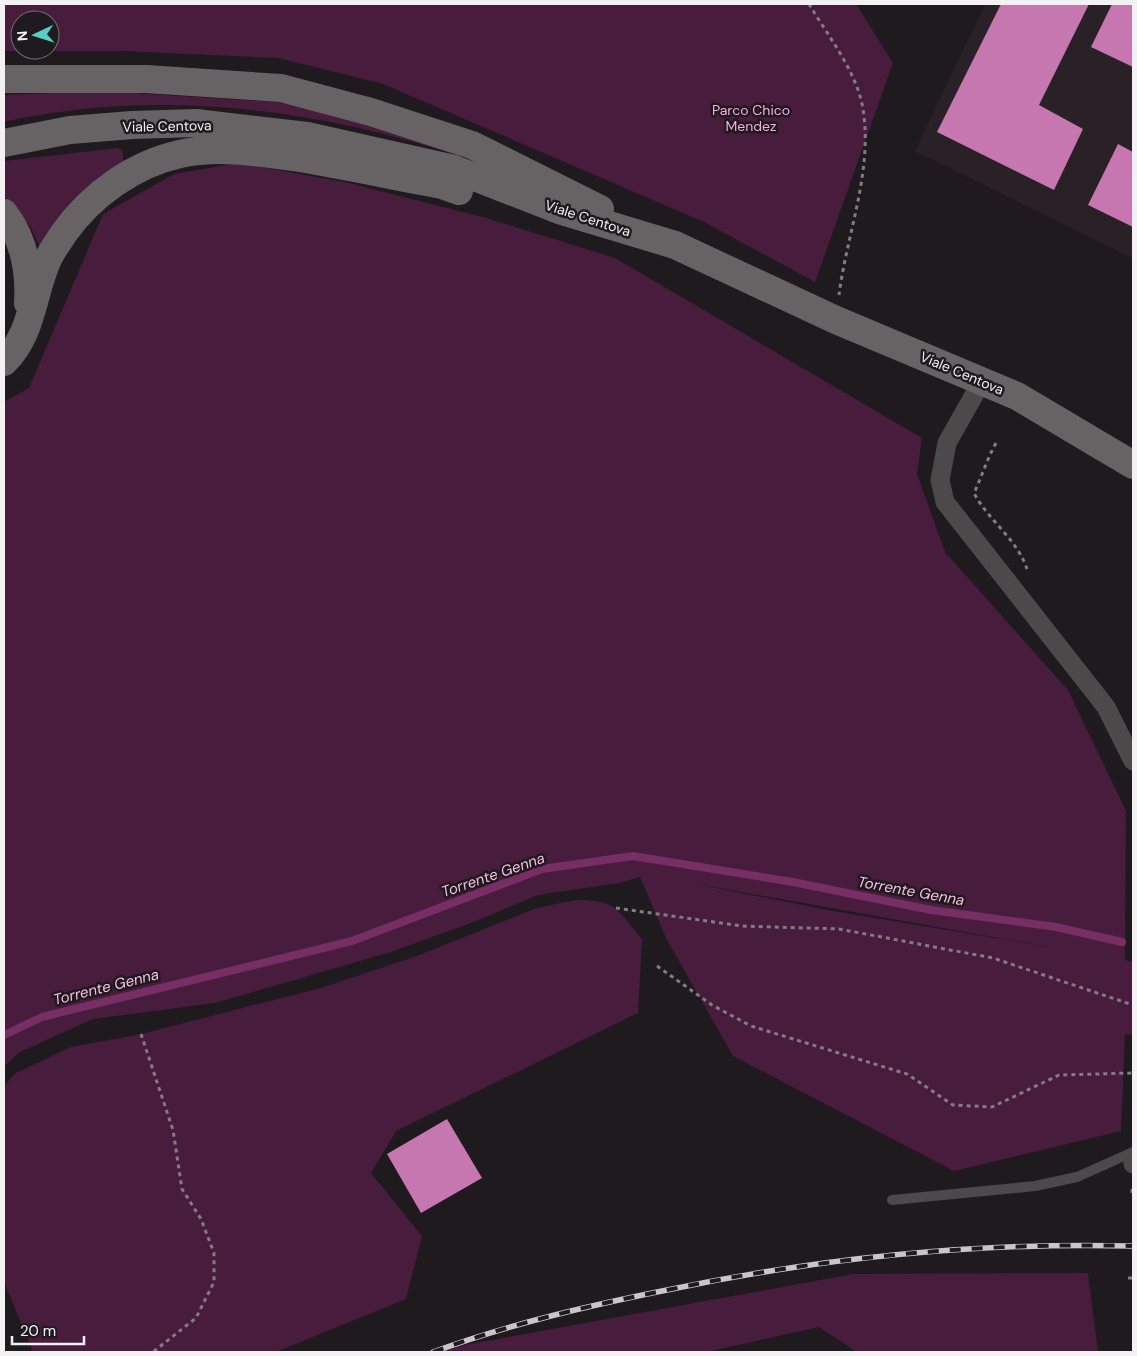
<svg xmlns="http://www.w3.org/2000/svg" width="1137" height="1356" font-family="'DM Sans',sans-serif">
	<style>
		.built { fill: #2a2127 }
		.green { fill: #471c3c; fill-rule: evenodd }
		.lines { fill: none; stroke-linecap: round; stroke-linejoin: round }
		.stream { stroke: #762e64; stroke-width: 8 }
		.building { fill: #c677b0 }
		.path { stroke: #817d80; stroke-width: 3; stroke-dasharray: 4 4; stroke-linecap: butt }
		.lane { stroke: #4c494b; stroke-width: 10 }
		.street { stroke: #4c494b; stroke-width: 19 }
		.secondary { stroke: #676365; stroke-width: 28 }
		.rail-casing { stroke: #c9c6c8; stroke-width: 5.5 }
		.rail { stroke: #1e1a1d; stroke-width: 4; stroke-dasharray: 11; stroke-linecap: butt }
		.labels { text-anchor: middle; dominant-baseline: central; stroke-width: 5; stroke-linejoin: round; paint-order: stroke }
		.park-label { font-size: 14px; fill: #fda9e4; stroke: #1e1a1d }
		.street-label { font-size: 14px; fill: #f4f1f3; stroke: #1e1a1d }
		.water-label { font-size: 15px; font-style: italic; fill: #fbbce8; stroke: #1e1a1d }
	</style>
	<rect width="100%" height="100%" fill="#1e1a1d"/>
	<!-- built -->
	<path class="built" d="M985,4H1133V259L915,151Z"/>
	<!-- green -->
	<path class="green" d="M4,4H856L893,63L815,282L704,222L383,84L278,58L122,51H4ZM20,20H50V50H20Z
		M100,91L276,102L325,111L464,153L462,157C316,108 156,88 4,122V95Z
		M117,148L123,151V162L40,247L30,226L4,196V161Z
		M238,163L345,182L486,218L615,258L922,438L917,474L945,552L1068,690L1126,811L1125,960L1133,962V1035L1125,1034L1121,1131L954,1171L733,1056L667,940L640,877L619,883L538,895L476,921L391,952L215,1003L93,1019L18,1053L4,1067V402L29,388L103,214L174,174ZM691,883L1055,948L828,910Z
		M575,900C617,900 616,908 642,939L638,1013L396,1131L371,1173L422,1236L406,1299L276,1352H33L4,1282V1086L14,1074L71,1047L141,1034L321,988L417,956L537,908Z
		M1088,1273L1098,1352H857L819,1327L707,1352H443V1349L853,1274Z"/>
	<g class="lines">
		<!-- stream -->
		<path class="stream" d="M4,1035L42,1017L352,941L542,869L633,856L793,882L931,910L1056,927L1122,942"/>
	</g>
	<!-- building -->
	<path class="building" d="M1001,4H1089L1039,105L1083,129L1054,190L937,132Z
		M1112,4H1133V67L1091,47Z
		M1118,144L1133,152V227L1088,205Z
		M447,1119L482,1178L421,1213L387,1154Z"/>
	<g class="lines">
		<!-- path -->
		<path class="path" d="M809,4C828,36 857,72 863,109C873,171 847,233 839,295
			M996,443C987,459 982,476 974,493C988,520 1017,539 1027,569
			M616,908L742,926L839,929L993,958L1133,1005
			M657,966L712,1005L751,1026L907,1074L953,1105L992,1107L1059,1075L1133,1073
			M141,1034L173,1130L182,1189L201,1219L214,1253V1282L196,1318L153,1352
			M1132,1193V1185
			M1128,1278H1133"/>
		<!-- lane -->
		<path class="lane" d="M892,1200L1035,1186L1077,1177L1133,1152"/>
		<!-- street -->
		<path class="street" d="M982,381L947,443L940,480L945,502L1106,707L1133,761
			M1133,1164V1157"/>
		<!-- secondary -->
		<path class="secondary" d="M4,79H146L281,88L371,112L472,145L600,209
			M4,143L70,130L132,125L196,123L307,136L454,169L559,210L675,245L836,320L1017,396L1133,465
			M4,213C24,239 30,269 28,303
			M4,362C33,334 32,294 48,259C52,250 59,241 64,233C91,195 134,164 180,154C217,146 257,152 293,157C343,165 392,176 442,185L459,191"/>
		<!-- rail casing -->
		<g class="rail-casing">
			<path id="rail" d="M433,1352C510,1324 587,1306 667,1290C821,1258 976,1242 1133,1246"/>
		</g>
		<!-- rail -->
		<use href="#rail" class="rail"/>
	</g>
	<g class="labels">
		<!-- park labels -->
		<g class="park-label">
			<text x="751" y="110">Parco Chico<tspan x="751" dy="16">Mendez</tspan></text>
		</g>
		<!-- street labels -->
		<g class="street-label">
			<text transform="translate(167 126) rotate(-1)">Viale Centova</text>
			<text transform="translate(588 218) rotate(18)">Viale Centova</text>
			<text transform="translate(962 373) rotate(23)">Viale Centova</text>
		</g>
		<!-- water labels -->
		<g class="water-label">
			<text transform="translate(493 875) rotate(-19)">Torrente Genna</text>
			<text transform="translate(911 891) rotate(10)">Torrente Genna</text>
			<text transform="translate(106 987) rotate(-14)">Torrente Genna</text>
		</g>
	</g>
	<!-- border -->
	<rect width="1137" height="1356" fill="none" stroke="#f4f1f3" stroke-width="10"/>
	<!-- north arrow -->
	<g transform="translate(35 35) rotate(266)"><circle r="24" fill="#1e1a1d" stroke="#747073"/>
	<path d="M0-4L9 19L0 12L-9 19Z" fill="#55cec4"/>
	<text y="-8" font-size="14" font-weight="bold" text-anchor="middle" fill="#f4f1f3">N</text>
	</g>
	<!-- scale -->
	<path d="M12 1336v8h72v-8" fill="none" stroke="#f4f1f3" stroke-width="2.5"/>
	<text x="20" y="1336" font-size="15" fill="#f4f1f3" stroke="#1e1a1d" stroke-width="4" paint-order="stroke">20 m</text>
</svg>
